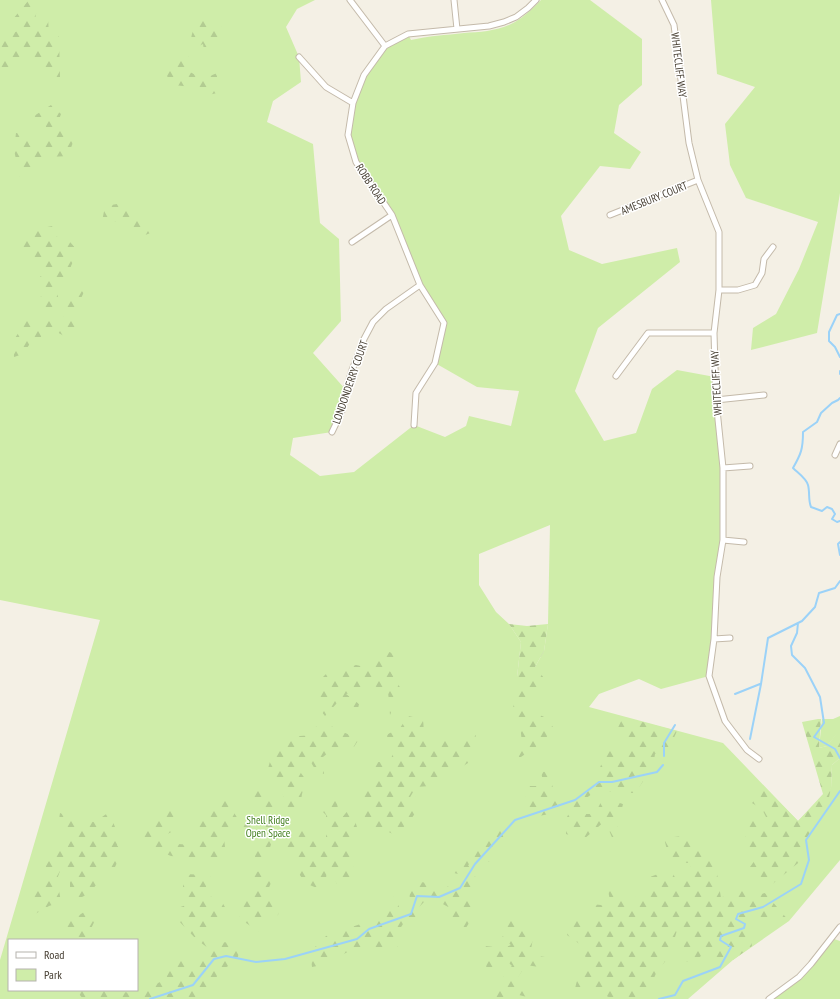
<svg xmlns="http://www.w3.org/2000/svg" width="840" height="999" font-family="'PT Sans Narrow',sans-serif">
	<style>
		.green { fill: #cfeda9; fill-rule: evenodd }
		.forest { fill: url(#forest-firs) }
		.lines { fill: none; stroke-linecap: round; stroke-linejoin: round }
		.stream { stroke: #9bd2f8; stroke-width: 2 }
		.minor-casing { stroke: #c4baaa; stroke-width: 7 }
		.minor { stroke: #fff; stroke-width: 5 }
		.labels { text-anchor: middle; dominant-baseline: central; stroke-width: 3; stroke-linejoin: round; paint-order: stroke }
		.street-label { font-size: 11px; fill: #484034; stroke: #fff }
		.park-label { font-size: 11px; fill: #458021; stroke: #fff }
	</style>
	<defs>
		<pattern id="forest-firs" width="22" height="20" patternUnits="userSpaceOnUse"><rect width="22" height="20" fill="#cfeda9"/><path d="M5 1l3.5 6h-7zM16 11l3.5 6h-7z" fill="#b3cc92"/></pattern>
	</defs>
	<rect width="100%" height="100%" fill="#f4f0e5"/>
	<!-- green -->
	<path class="green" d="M0,0H315L297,9L286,27L299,57L301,82L273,101L267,122L313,144L320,223L339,239L341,321L313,353L346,390L342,411L332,432L293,438L290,455L320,476L354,472L414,425L445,437L466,426L469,416L511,426L519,391L477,387L435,363L444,323L420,285L392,215L356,162L348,135L353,103L364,75L385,46L408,34L411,40C428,36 446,35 464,33C481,32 499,31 515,22C525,16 533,8 541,0H590L642,39V85L619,105L614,133L641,152L630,169L600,166L561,216L569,250L602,264L677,248L680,262L598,328L575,391L604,441L636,433L652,389L677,370L715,377L723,468V540L709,676L661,689L639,679L599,694L589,707L723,743L798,821L831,788L832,765L840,758V860L789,921L733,960L688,999H0V960L100,620L0,600ZM550,525L548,624L544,651L535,667L517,677L521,642L509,624L496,612L479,585V554ZM9,940H137V990H9Z
		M711,0H840V193L817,333L751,350L753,328L776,314L799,269L818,222L746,198L730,165L725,124L755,87L717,74Z
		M840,716V734H837L827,746L819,748L822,719H833Z
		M831,938L840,941V999H769L799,977Z"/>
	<!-- forest -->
	<path class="forest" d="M28,1L37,9L35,19L48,18L49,35L54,43L59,36L60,77L50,79L40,68L43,60L28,58L12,63L1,76H0V49L7,35L18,31L8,25Z
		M198,16L223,20L218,38L206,63L203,44L188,51L190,72L203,79L217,73V93L204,96L193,87L173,85L165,73L177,65L188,51L192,34Z
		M51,105L61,114L57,125L76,134L68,156L49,157L39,170L20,178L14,150L16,133L29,134V145L43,147L46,125L34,116Z
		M123,203L139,214L153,232L140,237L133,227L114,221L101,227L105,206Z
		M53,226L58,239L70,242L78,251L71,266L69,282L57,284L58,298L50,311L37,303L43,293L36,280L50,269L29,262L17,248L30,238V230Z
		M76,288L84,292L72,317L84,319L79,332L66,337L55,331L41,335L43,348L31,342L23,354L14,357L13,341L27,320L50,319L52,325L64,318L61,303Z
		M509,624L527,626L548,624L544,651L535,667L544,678L524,704L523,713C539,715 546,713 554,729L540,744L518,759L522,744L520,723L512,713L516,694L517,677L521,642Z
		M385,650L396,655L390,671L401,689L390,715L388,691L371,685L363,691L346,694L359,704L356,718L337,703L325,716L318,707L317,690L320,680L328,672L356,665L370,668Z
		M408,716L423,719L424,732L435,744L443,737L455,747L465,732L476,735L468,763L455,771L445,769L430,786L416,787L409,799L418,796L419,807L408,824L393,834L380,828L365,826L364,811V791L376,782L366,762H390L395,747L386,735L400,728Z
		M623,717L677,731L668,751L655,754L653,767L635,793H614L600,788L585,799L580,814H595L603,798L623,804L614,842L605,821L584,839L566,834L567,817L572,807L549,814L534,817L524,805L528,786H544L541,772L554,771L552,784L556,802L575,795L596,778L611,739L617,761L634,746L616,732Z
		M818,719H821L819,748L827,746L837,733L840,734V758L832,765L831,788L826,811L809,837L803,859L770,886L750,867L758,856L742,848L746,834L747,811L770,825L762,809L752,803L765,788L798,821L823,794L802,722Z
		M317,722L331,726L343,732L359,739L352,750L333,749L323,757L324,774L315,769L307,756L298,769L306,780L302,794L299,813L289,814L281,789L267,772L273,751L300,736L314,735Z
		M253,786L265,789L267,800L277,805V826L293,828L305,825L314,840L326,837V815L316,805L327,797L337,800L339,821L351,807L359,834L352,847L354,863L349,885L337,884L328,865L324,891L305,883L298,872V854L287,852L275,834L266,858L255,857V836L237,830L223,829L225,847L220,863L206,858H191L171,856L154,849L139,839L144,820L163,816L164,806L175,803L181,818L175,830L162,837L177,844L195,845L199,816L208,817L226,792L232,795L231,808L238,819L256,827L262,809L245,798Z
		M109,812L115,827L123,831L117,845L122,852L115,867L98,870V883L88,894L78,899L70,890V873L62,866L57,879L61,902L49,906L35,914L31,888L42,885L46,865L55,850H66L72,838L58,826L60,813L81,821L95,822Z
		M507,816L506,832L489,862L477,860L468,865L476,878L467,896L473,911L463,912L469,923L464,931L452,924L450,908L441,903L424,902L417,909L418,927L403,924L398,932V949L374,950L355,948L342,955L331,956L322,965L312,967L311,958L314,948L326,936L369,921L386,906L395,895L401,913L411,909L409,890L412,881L429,883L442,889L454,884L462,875L450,872L463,859L487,841L486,832Z
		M684,836L701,851L716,867L721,898L736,888L753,896L765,893L789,921L746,917L752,946L733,960L702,955L693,963L680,960L688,930L678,927L669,957L657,971L645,999H613L589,988L573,997L579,972L588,964L581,945L567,935L575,919L589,925L600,919L581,903L611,906L608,890L632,899L649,889L650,877L671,869L677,882L693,872L689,863L670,862L664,838Z
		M277,869L267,892L281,902L278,915L267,918L263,934L240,919L238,908L253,893V872Z
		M183,874L211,875L203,894L221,900L226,909L223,919L207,928L208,948C220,940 227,942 241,944L237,961L223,969L214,980L194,999H83L76,990H109L131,993L142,991L166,979L172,958L186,955L194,969L199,964L203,953L208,948L196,939L177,919L175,909L186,905L183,888Z
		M84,912L97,916L88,935L97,940H74V938L59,928L63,922L72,920Z
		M510,919L522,924L523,933L533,938L530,955L545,957L539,967L526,965L518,977L531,989L527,997L515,994V999H493V995L500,984L506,971L512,966L506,960L487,979L485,946L503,948L511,945L502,938Z"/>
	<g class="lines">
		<!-- stream -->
		<path class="stream" d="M840,314L837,315L829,332V341L835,347L840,357
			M840,371V374
			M840,398L838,400L832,403L821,413L817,422L803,432C803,449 801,454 793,468C798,473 806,478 808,485C810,492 808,500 811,507L822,511L827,507L832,509L835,514L832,519L837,522L840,521
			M840,542L838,544L840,555
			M798,623L797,633L791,646L792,655L805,668L820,697L824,723L814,737L835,749L840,758
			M735,694L760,684
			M750,739L761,684L768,638L802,621L815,607L819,593L835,588L840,581
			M664,756V743L675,725
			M150,999L193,985L214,959L226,956L256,962L285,959L357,939L369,929L411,914L417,896L439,897L460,888L475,864L515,820L575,800L599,782H612L657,772L663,765
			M659,999L675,995L683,981L720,967L731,947L720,940L721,936L744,928L745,924L736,919L738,914L763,907L801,884L809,860L806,840L840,791"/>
		<!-- minor casing -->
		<g class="minor-casing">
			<path id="minor" d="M350,0L385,46
				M454,0L457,29
				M662,0L674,25L689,143L698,180L719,232V290L714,333L716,400L723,468V540L717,577L714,639L709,676L725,721L747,750L759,759
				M299,57L326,87L353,103
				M610,215L698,180
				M352,242L392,215
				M719,290H738L755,285L762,273L764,259L773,247
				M616,376L648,333H714
				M716,400L764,395
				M414,425L416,393L435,363L444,323L420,285L392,215L356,162L348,135L353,103L364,75L385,46L408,34L489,26L504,22L516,17L528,8L536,0
				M332,432L342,411L346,390L352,370L364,339L373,322L386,309L420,285
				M835,455L840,444
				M723,468L750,466
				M723,540L744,542
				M714,639L730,638
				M769,999L799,977L811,964L840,927"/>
		</g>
		<!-- minor -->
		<use href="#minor" class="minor"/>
	</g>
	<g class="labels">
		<!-- street labels -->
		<g class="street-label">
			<text transform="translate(679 65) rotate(83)">WHITECLIFF WAY</text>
			<text transform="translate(371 184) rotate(57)">ROBB ROAD</text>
			<text transform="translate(654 198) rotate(-22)">AMESBURY COURT</text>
			<text transform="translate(350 382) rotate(-71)">LONDONDERRY COURT</text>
			<text transform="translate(716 383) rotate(-93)">WHITECLIFF WAY</text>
		</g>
		<!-- park labels -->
		<g class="park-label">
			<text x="268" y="820">Shell Ridge<tspan x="268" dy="13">Open Space</tspan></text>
		</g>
	</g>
	<!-- legend -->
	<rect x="8" y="939" width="130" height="52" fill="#ffffff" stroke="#b6b3ae"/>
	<rect x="16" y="952" width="20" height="6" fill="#ffffff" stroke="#b6b3ae"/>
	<text x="44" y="959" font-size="12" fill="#484034">Road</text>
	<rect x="16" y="969" width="20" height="12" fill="#cfeda9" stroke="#b6b3ae"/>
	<text x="44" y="979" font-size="12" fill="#484034">Park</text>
</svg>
